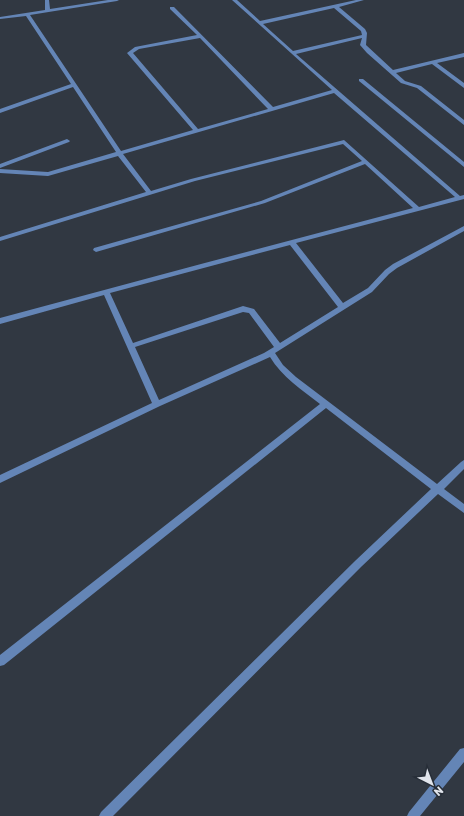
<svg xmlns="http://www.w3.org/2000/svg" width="464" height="816" font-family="Rubik,sans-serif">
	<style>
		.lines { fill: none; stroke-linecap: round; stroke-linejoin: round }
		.minor { fill: #6485b6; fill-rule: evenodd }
	</style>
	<rect width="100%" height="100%" fill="#313842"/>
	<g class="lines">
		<!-- minor -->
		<path class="minor" d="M45,0H49L50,9L108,0H119L117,1L30,15L121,151L193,130L127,53L135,47L197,35L170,9V7H174L273,107L332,90L232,0H237L260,21L356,0H364L339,7L365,29L367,33L366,45L393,70L464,53V57L437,63L464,83V88L432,64L396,73L405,81L421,86L464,120V125L417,88L401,83L367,53L360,45L362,38L296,54L460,196L464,195V199L296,243L343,303L368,288L385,270L393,264L464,226V231L397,268L389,274L372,292L275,353L283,365L296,377L437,484L461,462L464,460V469L444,489L464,504V513L438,494L361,567L113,816H99L101,812L355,561L431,489L326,408L4,665L0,666V655L320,404C302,390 282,377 270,357L160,406L0,483V475L152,403L104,295L0,324V318L201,264L413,208L365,164L265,203L96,252L93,250L94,248L261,201L362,161L343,144L195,181L0,241V237L146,192L118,156L48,176L0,173V169L48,172L116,152L73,87L0,113V109L71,84L26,16L0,19V17L45,10ZM334,8L361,31L362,35L293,51L263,24ZM200,38L268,109L198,129L133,53L139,49ZM334,93L455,197L419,207L344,140L191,179L151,191L123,154ZM290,245L338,307L280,343L254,309L243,306L133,343L110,293ZM243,312L249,313L274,347L264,353L159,400L135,347Z
			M359,79H363L464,162V167L359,81Z
			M67,139L70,141L69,142L0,168V164Z
			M464,748V762L420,816H407L409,812L460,749Z"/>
	</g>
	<!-- north arrow -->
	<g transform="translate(432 784) rotate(138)" stroke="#272e38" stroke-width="3" paint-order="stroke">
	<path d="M0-3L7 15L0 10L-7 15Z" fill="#e1e5ec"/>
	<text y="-6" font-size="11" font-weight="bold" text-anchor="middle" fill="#e1e5ec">N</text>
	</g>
</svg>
